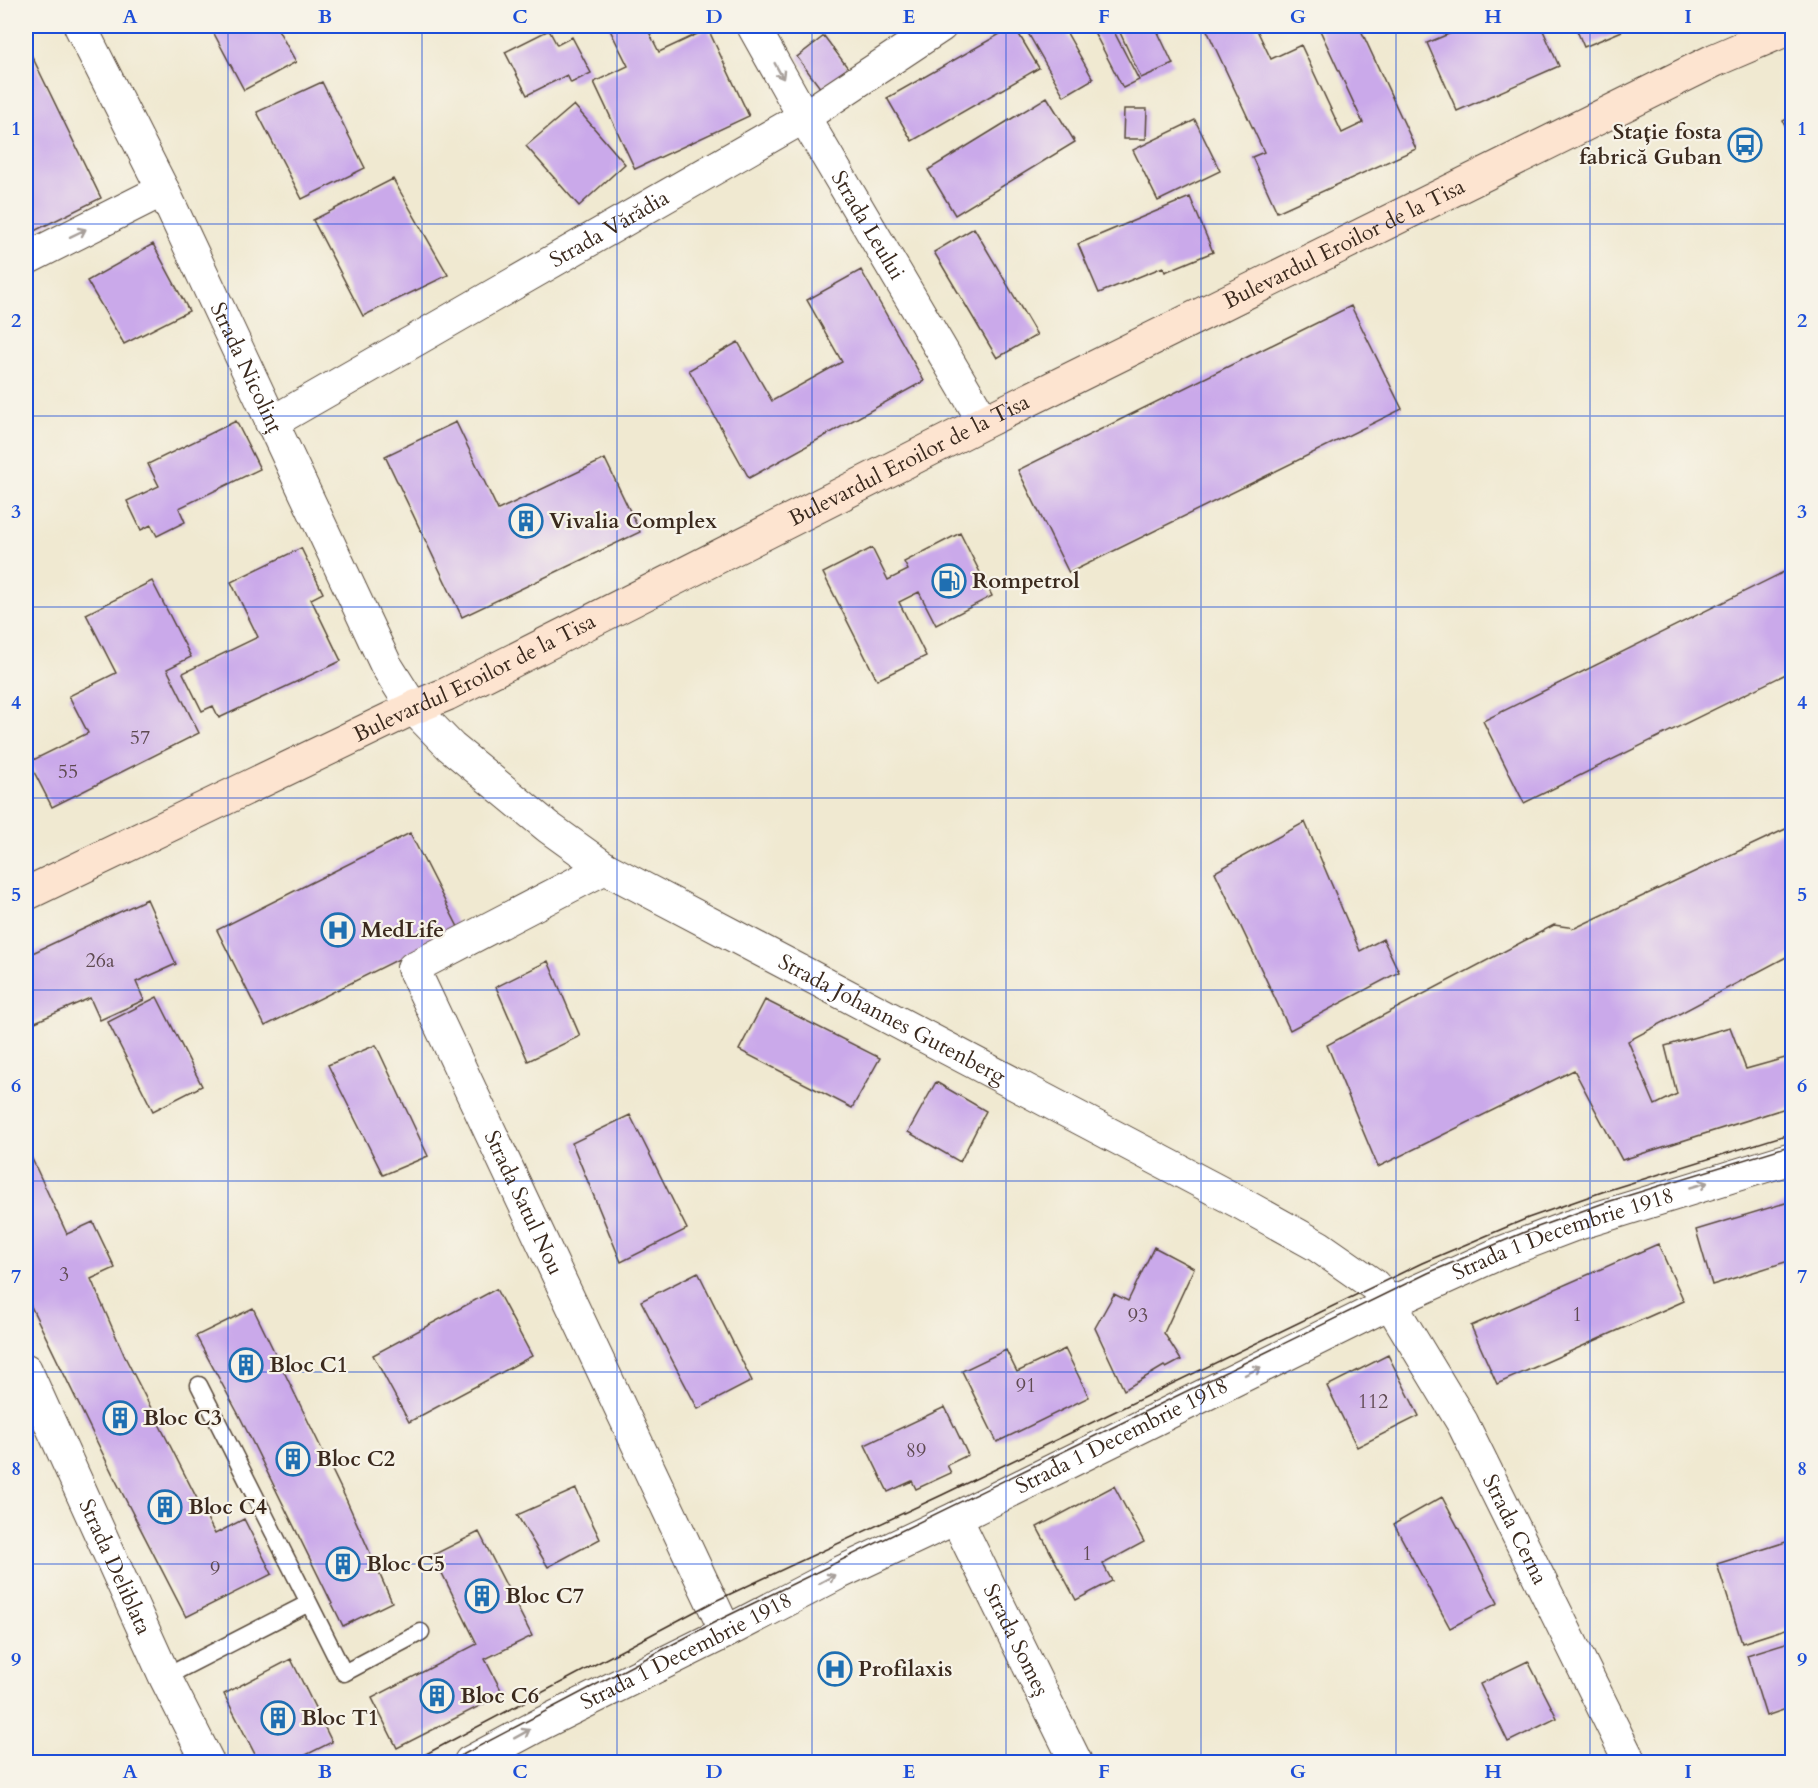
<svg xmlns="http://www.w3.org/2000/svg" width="1818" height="1788" font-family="Cardo,serif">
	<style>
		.building { fill: #caa9ea }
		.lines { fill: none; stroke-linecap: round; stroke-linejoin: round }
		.lane-casing { stroke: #564739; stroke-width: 19 }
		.street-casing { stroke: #564739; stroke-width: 34 }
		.secondary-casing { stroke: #564739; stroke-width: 35 }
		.lane { stroke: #fff; stroke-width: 16 }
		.street { stroke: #fff; stroke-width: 32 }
		.secondary { stroke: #fde4d0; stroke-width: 33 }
		.tram { stroke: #3b2a1e; stroke-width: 1.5 }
		.oneway { stroke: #a79f9a }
		.grid { fill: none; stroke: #1d4ed8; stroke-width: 1.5; stroke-opacity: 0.55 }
		.labels { text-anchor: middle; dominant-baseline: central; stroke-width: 4.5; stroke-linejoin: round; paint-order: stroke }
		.number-label { font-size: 20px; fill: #5f4a51 }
		.poi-label { font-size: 22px; font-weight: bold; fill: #3b2a1e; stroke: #f7f3e8; text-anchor: start }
		.street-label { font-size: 22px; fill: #3b2a1e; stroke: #f7f3e8 }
		.neatline { fill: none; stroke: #1d4ed8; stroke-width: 2 }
		.grid-label { font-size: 20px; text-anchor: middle; font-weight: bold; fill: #1d4ed8 }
	</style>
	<rect width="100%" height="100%" fill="#f7f3e8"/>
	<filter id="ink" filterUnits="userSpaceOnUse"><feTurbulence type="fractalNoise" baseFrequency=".0167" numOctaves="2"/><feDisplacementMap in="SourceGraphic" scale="12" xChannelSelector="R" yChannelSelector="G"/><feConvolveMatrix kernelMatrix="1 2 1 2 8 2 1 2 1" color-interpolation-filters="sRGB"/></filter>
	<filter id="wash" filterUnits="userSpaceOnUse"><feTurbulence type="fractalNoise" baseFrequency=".008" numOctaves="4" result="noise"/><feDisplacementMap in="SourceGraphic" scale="24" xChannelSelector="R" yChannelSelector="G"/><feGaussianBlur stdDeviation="1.35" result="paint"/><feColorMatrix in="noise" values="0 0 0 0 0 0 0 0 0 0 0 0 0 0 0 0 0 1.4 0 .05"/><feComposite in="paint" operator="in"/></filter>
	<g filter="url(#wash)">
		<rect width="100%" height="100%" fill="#f0e9d1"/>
		<g id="blocks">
			<!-- building -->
			<path class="building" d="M210,26H276L296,62L244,90Z
				M608,26H646L659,52L708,29L749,116L635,169L594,82L628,66Z
				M1014,26L1039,68L912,141L887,98Z
				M1024,26H1063L1093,79L1064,96Z
				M1091,26H1111L1139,80L1123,88Z
				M1117,26H1155L1173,64L1141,78Z
				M1205,26H1255L1271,59L1301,45L1342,133L1363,123L1318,26H1359L1416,149L1277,212L1252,157L1264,152Z
				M1468,26H1541L1559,66L1457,111L1427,43Z
				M1575,26H1620L1622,31L1584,47Z
				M549,30L557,45L572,37L591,73L571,83L567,75L527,95L505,52Z
				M824,36L848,68L821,89L797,57Z
				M26,44L101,198L26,235Z
				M322,82L365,168L302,199L257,112Z
				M1047,97L1075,142L955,215L928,170Z
				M574,105L625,164L579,206L526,146Z
				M1124,109H1147L1146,139H1123Z
				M1792,116V140L1783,121Z
				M1195,120L1220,171L1158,201L1133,150Z
				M393,179L448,275L363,316L313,220Z
				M1190,197L1213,252L1165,272L1163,267L1099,293L1078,244Z
				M974,228L1037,335L997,358L934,252Z
				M153,244L189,311L124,344L87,281Z
				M861,270L924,381L749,478L689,370L738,342L772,401L842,362L807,300Z
				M1351,306L1402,409L1069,573L1018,470Z
				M236,421L260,469L179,508L185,522L157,536L151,525L141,530L127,501L159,486L148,464Z
				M456,422L498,510L605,459L640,532L462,617L385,456Z
				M960,533L992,596L936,625L919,592L899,602L926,656L877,680L823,573L872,548L888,580L908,570L904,562Z
				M301,548L323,593L311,599L341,661L219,718L213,706L202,711L183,673L258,637L231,582Z
				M1792,568V671L1524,803L1483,721Z
				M152,581L191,657L167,669L199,733L52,807L29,762L88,733L69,696L116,673L86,614Z
				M1305,822L1360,951L1383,939L1399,972L1290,1030L1215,872Z
				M1792,826V954L1628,1041L1655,1105L1677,1094L1665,1046L1730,1027L1746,1069L1792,1056V1106L1622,1160L1574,1070L1378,1167L1327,1045L1554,925L1575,928Z
				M410,833L459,929L265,1026L217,930Z
				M147,899L176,964L136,982L144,1000L100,1020L90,998L26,1026V956Z
				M548,961L580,1036L528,1061L496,987Z
				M157,997L202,1086L153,1111L108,1022Z
				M765,1000L880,1058L852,1108L739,1050Z
				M376,1045L428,1156L383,1175L328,1065Z
				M936,1082L986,1111L960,1162L908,1132Z
				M630,1115L687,1229L621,1262L572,1143Z
				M26,1146L67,1234L93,1222L115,1268L91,1279L125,1357L215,1534L244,1519L272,1574L186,1617L116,1481L26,1296Z
				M1792,1201V1260L1712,1285L1696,1230Z
				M1658,1244L1684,1301L1497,1384L1471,1326Z
				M1154,1247L1194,1268L1164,1333L1181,1360L1166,1368L1164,1366L1124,1390L1095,1328L1114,1294L1128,1301Z
				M698,1272L752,1381L698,1409L641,1301Z
				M496,1289L532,1356L409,1422L373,1355Z
				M253,1308L346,1499L392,1602L343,1626L241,1419L196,1336Z
				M1065,1349L1089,1397L997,1442L962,1371L1006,1350L1017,1372Z
				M1388,1355L1419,1416L1357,1447L1327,1386Z
				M945,1407L968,1455L947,1465L951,1473L916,1489L912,1481L888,1492L865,1445Z
				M1114,1486L1144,1542L1103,1564L1112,1581L1076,1600L1037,1527Z
				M576,1489L600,1539L548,1567L517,1515Z
				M1442,1497L1498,1603L1450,1628L1394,1524Z
				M479,1532L532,1636L485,1659L503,1694L397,1748L372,1698L477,1644L433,1555Z
				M1792,1540V1627L1742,1643L1717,1564Z
				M1792,1641V1707L1766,1716L1747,1655Z
				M291,1659L332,1742L292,1762H259L224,1694Z
				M1528,1661L1557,1718L1508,1742L1480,1684Z"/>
		</g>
	</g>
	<g filter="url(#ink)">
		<use href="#blocks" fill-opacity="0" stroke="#564739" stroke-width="1.5"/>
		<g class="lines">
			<!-- lane casing -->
			<g class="lane-casing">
				<path id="lane" d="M309,1603L344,1673L421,1632
					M165,1677L309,1603L199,1385"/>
			</g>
			<!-- street casing -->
			<g class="street-casing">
				<g id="street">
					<path id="s1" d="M80,26L163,190L386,665L413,708L451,747L548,827L605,868L1237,1201L1318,1246L1374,1285L1390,1303L1462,1422L1630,1762"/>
					<path id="s2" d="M753,26L804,117L984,422"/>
					<path d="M26,259L163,190"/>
					<path id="s3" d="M271,423L804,117L941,26"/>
					<path id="s4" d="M605,868L413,968L726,1632"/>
					<path id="s5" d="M26,1370L165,1677L208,1762"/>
					<path id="s6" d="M956,1518L1076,1762"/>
					<path id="s7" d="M470,1762L541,1724L726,1632L837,1574L956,1518L1390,1303L1500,1253L1571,1226L1792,1158"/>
				</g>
			</g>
			<!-- secondary casing -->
			<g class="secondary-casing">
				<g id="secondary">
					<path id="s8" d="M26,894L413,708L447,694L984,422L1715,60L1792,27"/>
				</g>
			</g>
			<!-- lane -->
			<use href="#lane" class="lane"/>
			<!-- street -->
			<use href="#street" class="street"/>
			<!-- secondary -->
			<use href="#secondary" class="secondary"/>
			<!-- tram -->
			<path class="tram" d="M411,1762L711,1603L942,1495L1422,1263L1528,1218L1602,1192L1792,1133
				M449,1762L719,1620L1428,1273L1532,1229L1604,1203L1792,1145"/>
		</g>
		<!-- one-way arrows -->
		<defs><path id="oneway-shaft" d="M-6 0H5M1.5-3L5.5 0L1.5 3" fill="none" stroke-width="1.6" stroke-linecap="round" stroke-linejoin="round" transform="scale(1.5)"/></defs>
		<g class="oneway">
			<use href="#oneway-shaft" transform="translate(779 71) rotate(61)"/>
			<use href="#oneway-shaft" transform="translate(78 233) rotate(-26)"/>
			<use href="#oneway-shaft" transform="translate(1699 1185) rotate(-16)"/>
			<use href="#oneway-shaft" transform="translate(1253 1371) rotate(-26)"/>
			<use href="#oneway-shaft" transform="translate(827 1579) rotate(-28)"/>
			<use href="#oneway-shaft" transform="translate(522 1734) rotate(-29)"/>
		</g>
	</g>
	<!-- grid -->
	<path class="grid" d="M228,26V1762M422,26V1762M617,26V1762M812,26V1762M1006,26V1762M1201,26V1762M1396,26V1762M1590,26V1762M26,224H1792M26,416H1792M26,607H1792M26,798H1792M26,990H1792M26,1181H1792M26,1372H1792M26,1564H1792"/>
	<!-- icons -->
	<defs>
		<g id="bus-ring" transform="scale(1.725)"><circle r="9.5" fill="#f7f3e8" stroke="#1f6fb2" stroke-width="1.5"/><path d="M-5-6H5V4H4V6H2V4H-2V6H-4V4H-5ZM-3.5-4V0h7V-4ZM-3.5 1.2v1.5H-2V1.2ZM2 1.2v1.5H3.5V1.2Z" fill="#1f6fb2"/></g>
		<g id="building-ring" transform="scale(1.725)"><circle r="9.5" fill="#f7f3e8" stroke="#1f6fb2" stroke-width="1.5"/><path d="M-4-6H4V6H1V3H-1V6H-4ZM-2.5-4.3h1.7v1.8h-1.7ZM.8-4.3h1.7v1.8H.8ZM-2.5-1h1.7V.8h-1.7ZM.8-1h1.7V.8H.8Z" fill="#1f6fb2"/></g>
		<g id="fuel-ring" transform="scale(1.725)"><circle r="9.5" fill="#f7f3e8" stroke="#1f6fb2" stroke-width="1.5"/><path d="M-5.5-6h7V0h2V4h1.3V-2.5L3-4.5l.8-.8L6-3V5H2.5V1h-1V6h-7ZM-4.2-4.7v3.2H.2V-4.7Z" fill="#1f6fb2"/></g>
		<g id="hospital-ring" transform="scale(1.725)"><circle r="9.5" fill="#f7f3e8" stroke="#1f6fb2" stroke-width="1.5"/><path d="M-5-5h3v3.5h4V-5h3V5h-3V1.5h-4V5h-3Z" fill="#1f6fb2"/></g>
	</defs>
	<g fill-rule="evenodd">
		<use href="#bus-ring" x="1745" y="145"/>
		<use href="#building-ring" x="526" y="521"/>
		<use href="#fuel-ring" x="949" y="581"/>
		<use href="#hospital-ring" x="338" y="930"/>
		<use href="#building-ring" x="246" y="1365"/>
		<use href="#building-ring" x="120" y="1418"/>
		<use href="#building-ring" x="293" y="1459"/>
		<use href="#building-ring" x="165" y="1507"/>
		<use href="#building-ring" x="343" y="1564"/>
		<use href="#building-ring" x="482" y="1596"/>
		<use href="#hospital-ring" x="835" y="1669"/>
		<use href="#building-ring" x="437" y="1696"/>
		<use href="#building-ring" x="278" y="1718"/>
	</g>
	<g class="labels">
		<!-- number labels -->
		<g class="number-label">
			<text x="140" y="737">57</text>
			<text x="68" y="771">55</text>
			<text x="100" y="960">26a</text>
			<text x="64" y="1274">3</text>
			<text x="1577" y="1314">1</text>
			<text x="1138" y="1315">93</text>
			<text x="1026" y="1385">91</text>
			<text x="1373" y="1401">112</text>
			<text x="916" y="1450">89</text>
			<text x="1087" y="1553">1</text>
			<text x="215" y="1568">9</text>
		</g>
		<!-- poi labels -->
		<g class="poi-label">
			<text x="1722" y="132" text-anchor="end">Stație fosta<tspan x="1722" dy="25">fabrică Guban</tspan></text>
			<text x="549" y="521">Vivalia Complex</text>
			<text x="972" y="581">Rompetrol</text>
			<text x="361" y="930">MedLife</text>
			<text x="269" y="1365">Bloc C1</text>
			<text x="143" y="1418">Bloc C3</text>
			<text x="316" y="1459">Bloc C2</text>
			<text x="188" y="1507">Bloc C4</text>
			<text x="366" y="1564">Bloc C5</text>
			<text x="505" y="1596">Bloc C7</text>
			<text x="858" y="1669">Profilaxis</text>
			<text x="460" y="1696">Bloc C6</text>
			<text x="301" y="1718">Bloc T1</text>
		</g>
		<!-- street labels -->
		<g class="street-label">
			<text stroke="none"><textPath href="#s2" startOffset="230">Strada Leului</textPath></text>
			<text stroke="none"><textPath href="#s3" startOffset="390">Strada Vărădia</textPath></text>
			<text stroke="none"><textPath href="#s8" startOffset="1470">Bulevardul Eroilor de la Tisa</textPath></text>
			<text stroke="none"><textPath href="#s1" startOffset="380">Strada Nicolinț</textPath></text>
			<text stroke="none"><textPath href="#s8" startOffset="984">Bulevardul Eroilor de la Tisa</textPath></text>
			<text stroke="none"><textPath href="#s8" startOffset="498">Bulevardul Eroilor de la Tisa</textPath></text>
			<text stroke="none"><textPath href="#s1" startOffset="1334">Strada Johannes Gutenberg</textPath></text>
			<text stroke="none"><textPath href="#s4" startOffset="476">Strada Satul Nou</textPath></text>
			<text stroke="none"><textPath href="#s7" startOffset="1215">Strada 1 Decembrie 1918</textPath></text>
			<text stroke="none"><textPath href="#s7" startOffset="729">Strada 1 Decembrie 1918</textPath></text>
			<text stroke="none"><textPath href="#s1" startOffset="2168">Strada Cerna</textPath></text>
			<text stroke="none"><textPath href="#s5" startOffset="216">Strada Deliblata</textPath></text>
			<text stroke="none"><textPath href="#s6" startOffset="136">Strada Someș</textPath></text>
			<text stroke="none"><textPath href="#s7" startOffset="243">Strada 1 Decembrie 1918</textPath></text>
		</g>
	</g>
	<!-- margin -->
	<rect width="1818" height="1788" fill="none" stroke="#f7f3e8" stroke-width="66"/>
	<rect x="33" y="33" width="1752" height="1722" class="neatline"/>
	<g class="grid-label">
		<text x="130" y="23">A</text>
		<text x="325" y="23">B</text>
		<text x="520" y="23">C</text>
		<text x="714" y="23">D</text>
		<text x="909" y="23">E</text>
		<text x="1104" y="23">F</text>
		<text x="1298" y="23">G</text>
		<text x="1493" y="23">H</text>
		<text x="1688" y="23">I</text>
		<text x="16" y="135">1</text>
		<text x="1802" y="135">1</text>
		<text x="16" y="327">2</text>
		<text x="1802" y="327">2</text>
		<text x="16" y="518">3</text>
		<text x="1802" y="518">3</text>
		<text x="16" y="709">4</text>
		<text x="1802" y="709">4</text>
		<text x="16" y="901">5</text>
		<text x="1802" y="901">5</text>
		<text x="16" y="1092">6</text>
		<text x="1802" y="1092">6</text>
		<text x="16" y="1283">7</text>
		<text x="1802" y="1283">7</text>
		<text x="16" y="1475">8</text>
		<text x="1802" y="1475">8</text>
		<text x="16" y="1666">9</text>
		<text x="1802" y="1666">9</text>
		<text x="130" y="1778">A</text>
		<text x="325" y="1778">B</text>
		<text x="520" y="1778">C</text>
		<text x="714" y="1778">D</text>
		<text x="909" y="1778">E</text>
		<text x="1104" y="1778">F</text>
		<text x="1298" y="1778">G</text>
		<text x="1493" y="1778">H</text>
		<text x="1688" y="1778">I</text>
	</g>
</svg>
